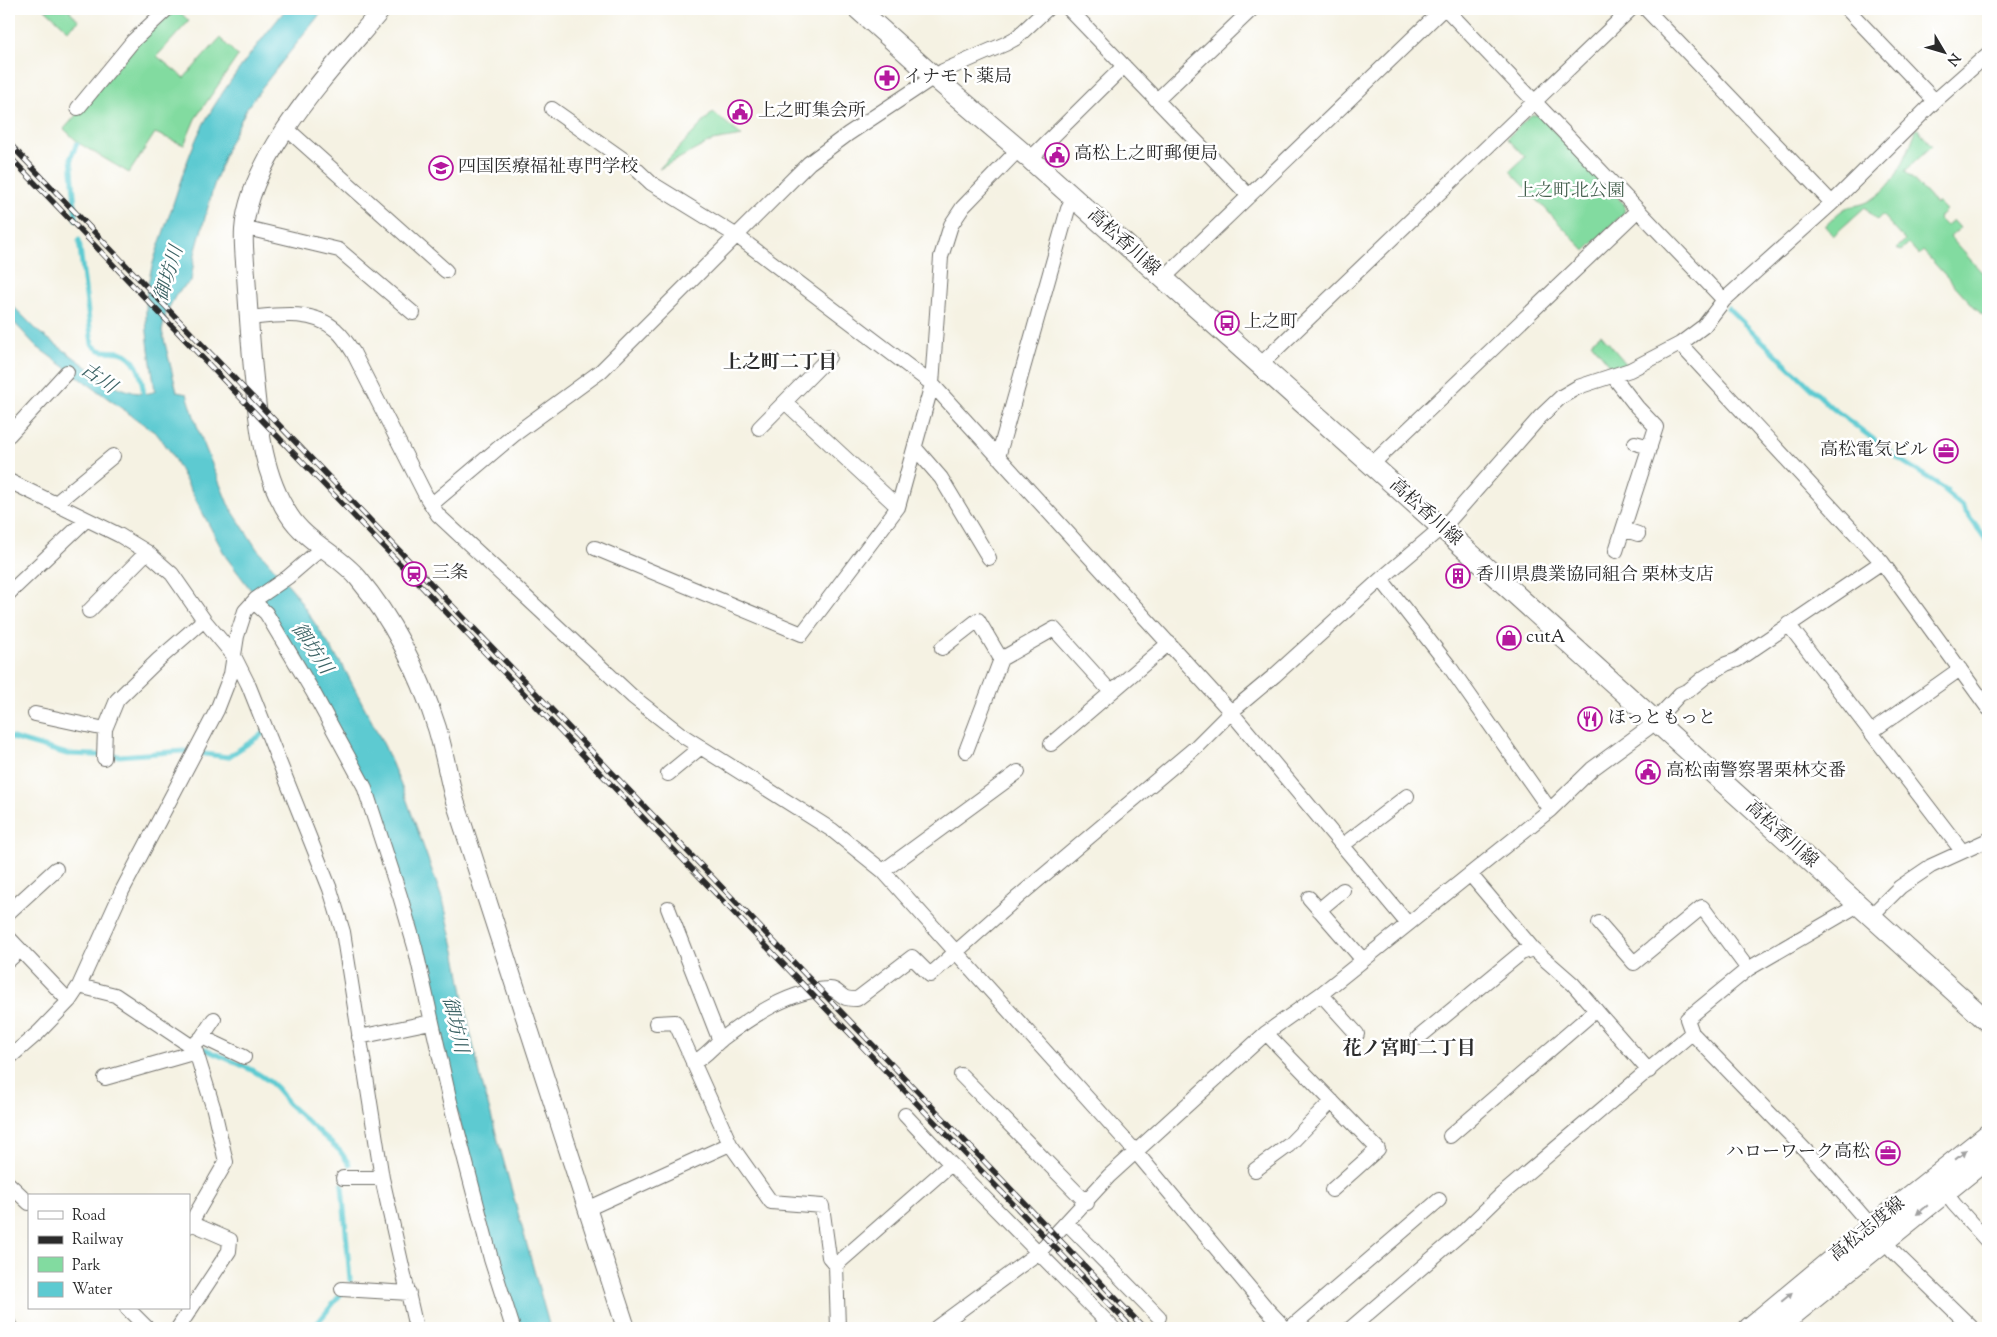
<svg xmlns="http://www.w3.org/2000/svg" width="1997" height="1337" font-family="'Sorts Mill Goudy','Noto Serif JP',serif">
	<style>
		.green { fill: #82dba0; stroke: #568366 }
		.water { fill: #5dcad1; stroke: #447a7e }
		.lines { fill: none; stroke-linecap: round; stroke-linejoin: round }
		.stream { stroke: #5dcad1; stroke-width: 5 }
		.minor-casing { stroke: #72716b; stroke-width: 16 }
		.tertiary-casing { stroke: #72716b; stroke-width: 20 }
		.secondary-casing { stroke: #72716b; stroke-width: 22 }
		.minor { stroke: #fff; stroke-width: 14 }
		.tertiary { stroke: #fff; stroke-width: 18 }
		.secondary { stroke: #fff; stroke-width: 20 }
		.rail-casing { stroke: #2b2b2b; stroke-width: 5.5 }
		.rail { stroke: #fff; stroke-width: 4; stroke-dasharray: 11; stroke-linecap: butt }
		.oneway { fill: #a0a0a0 }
		.labels { text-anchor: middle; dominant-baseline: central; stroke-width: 5; stroke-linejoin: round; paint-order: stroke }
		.poi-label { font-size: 18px; fill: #2b2b2b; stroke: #fff; text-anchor: start }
		.park-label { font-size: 18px; fill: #45604e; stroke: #fff }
		.street-label { font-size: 18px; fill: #2b2b2b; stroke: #fff }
		.water-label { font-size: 19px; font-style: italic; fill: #3c6365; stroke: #fff }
		.neighbourhood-label { font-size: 19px; font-weight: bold; fill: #2b2b2b; stroke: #fff }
	</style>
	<rect width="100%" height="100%" fill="#fff"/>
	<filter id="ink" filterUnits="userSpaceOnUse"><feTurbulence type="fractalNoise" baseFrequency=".02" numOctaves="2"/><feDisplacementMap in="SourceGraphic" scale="10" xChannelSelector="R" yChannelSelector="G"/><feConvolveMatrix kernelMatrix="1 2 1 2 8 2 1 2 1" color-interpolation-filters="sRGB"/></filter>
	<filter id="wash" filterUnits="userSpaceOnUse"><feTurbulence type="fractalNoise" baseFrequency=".0096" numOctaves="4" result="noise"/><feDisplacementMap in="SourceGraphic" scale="20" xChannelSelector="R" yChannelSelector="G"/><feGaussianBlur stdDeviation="1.12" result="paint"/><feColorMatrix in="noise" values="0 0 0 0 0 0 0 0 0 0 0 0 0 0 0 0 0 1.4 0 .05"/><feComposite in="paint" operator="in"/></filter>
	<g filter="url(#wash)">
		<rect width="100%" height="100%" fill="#f5f2e3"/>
		<!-- green -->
		<path class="green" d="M45,9H68L79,21L68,30Z
			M177,9L189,21L157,56L184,78L220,38L238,56L195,119L184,145L155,133L129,173L80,144L64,129L142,39Z
			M713,112L742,136L712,141L659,169Z
			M1531,115H1539L1625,205L1624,213L1585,251L1510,171L1525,157L1507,138Z
			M1917,128L1932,146L1905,171L1936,204L1938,202L1946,210L1938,218L1946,226L1953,220L1960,228L1950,237L1988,279V310L1982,315L1923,251L1919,255L1909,244L1901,251L1897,248L1905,240L1882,215L1877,220L1865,207L1833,236L1825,226C1831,221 1838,212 1846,208C1853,205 1862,206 1871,200C1898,184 1906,155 1917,128Z
			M1601,334L1628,366L1615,371L1591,342Z"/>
		<!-- water -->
		<path class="water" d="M286,9H324L267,81L247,108L228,146L214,185L195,254L191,281L177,293L166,313L162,331L177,392L187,394L199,432L228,504L257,549L293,590L344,668L385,747L405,795L444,904L456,955L470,1031L482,1083L550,1328H515L377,811L275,622L226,557L170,451L157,434L37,347L9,317V302L40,333L111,384C123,389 143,398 155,391C151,358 143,325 147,292C150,266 160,243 168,219C179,187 188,153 204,123C227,82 257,45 286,9Z"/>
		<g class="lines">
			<!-- stream -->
			<path class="stream" d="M76,219L71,157L77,144
				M79,240L92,344C101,355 109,350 120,352C139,357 143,382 144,398
				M1728,308L1831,407L1902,461L1947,490L1945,492L1961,505L1988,543
				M9,737L67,754L120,756L183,751L193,752
				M197,753L228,757L264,733
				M197,1047C201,1049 207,1049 211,1052C237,1063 275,1076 287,1103L340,1151L349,1164
				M342,1185L350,1280
				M316,1328L315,1326L341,1294"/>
		</g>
	</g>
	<g filter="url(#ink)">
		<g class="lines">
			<!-- minor casing -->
			<g class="minor-casing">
				<path id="minor" d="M1069,9L1249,196
					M1446,9L1724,300
					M1646,9L1832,203
					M1847,9L1935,101
					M1157,100L1252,9
					M78,108L133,41L167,9
					M552,109L634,167L651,183L737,236L932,384L1231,712L1408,924
					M286,128L446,271
					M1030,159L1124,66
					M244,229L255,230L339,250L413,313
					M1166,282L1170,272L1443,9
					M249,318C277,315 313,309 336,330C343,336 348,344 353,352L427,498L438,515L633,697L683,736L832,830L883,871L1135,1151L1267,1309L1285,1328
					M1680,344L1882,562L1988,708
					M1260,365L1631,9
					M1613,376L1637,407L1656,427L1616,551
					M785,402L898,507
					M759,428L829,357
					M9,435L67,372
					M1635,443L1650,447
					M915,448L941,478L989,558
					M998,457L1068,209L1074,198
					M1371,465L1638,210
					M9,481L119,535L147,552L172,574L204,620L234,656L248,684L330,889L343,932L382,1178L416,1328
					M55,504L113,456
					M432,504L515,434L601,371L809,163L848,134L943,71L1005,44L1016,38L1047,9
					M1623,529L1638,534
					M595,548L802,634L898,507L932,384L941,257L951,225L963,207L1019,149
					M1381,579L1449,666L1550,810
					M9,593L86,520
					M254,602L266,613L313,692L364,786L400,896L415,947L450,1102L491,1259L513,1328
					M89,611L147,552
					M1788,624L1962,851
					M942,648L978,620L1001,659
					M35,714L105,729
					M1871,732L1960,669
					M1051,744L1169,643
					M966,751L1001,659L1054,629L1111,692
					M104,758L105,729L117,700L158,660L204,620
					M668,774L701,747
					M1343,845L1407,796
					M883,871L1018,772
					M1470,874L1533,949L1573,984L1649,1071
					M1309,898L1363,960
					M1858,905L1748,969L1687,1019L1692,1033L1808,1153L1893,1251L1972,1328
					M668,908L720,1041
					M1319,910L1343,890
					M9,912L56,869
					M1871,916L1900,887L1931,866L1988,840
					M1599,923L1634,963L1702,907L1748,969
					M9,938L69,1001
					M9,960L20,950
					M79,986L115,995L191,1046L196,1052L214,1110L226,1162L189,1226
					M1321,994L1357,1034
					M656,1023L675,1022L730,1144
					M1266,1033L1378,1149L1332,1190
					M202,1037L244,1057
					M359,1037L431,1022
					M1418,1038L1521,953L1533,949
					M196,1043L202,1037L214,1019
					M9,1058L39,1032L69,1001L79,986L122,891L217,710L231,674L237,636L245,611L256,599L288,577L323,547
					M693,1063C707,1055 711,1048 722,1039C752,1016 791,990 829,989C836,988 840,996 846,998C849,999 854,999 857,999L912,957L930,975L1018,897L1197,746L1231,712L1274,676L1381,579L1448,522L1540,417L1561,397L1578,387L1630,370L1680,344L1704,326L1724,300L1832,203L1935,101L1988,54
					M961,1075L1087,1203
					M105,1078L196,1052
					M905,1115L951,1164
					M1450,1136L1596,1010
					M1255,1170L1289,1145L1332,1101
					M343,1178H382
					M9,1184L29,1203
					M1940,1185L1954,1204L1988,1242
					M587,1209L730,1144L771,1202L822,1206L829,1257L836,1265L838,1328
					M1067,1223L1159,1317
					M836,1265L951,1164L1113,1328
					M342,1289L409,1293
					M127,1308L147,1328
					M9,1325L12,1328
					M178,1328L229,1251L230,1240L191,1223
					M936,1328L1039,1252L1109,1176L1266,1033L1321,994L1550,810L1592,769L1648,728L1680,694L1689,690L1705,677L1726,664L1737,660L1882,562
					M1290,1328L1439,1200
					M1351,1328L1463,1232L1501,1195L1692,1033"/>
			</g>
			<!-- tertiary casing -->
			<g class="tertiary-casing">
				<path id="tertiary" d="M382,9C335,66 249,154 244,230C243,245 245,260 246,275C248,306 250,337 253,369C258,418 261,473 289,515C306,542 338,554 358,578C394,621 420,675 437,728C444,751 448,775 454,798L626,1328"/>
			</g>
			<!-- secondary casing -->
			<g class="secondary-casing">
				<path id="secondary" d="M858,9L934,77L1030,159L1420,508L1988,1022
					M1749,1328L1872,1226L1988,1134
					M1777,1328L1988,1158"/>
			</g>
			<!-- minor -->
			<use href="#minor" class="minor"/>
			<!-- tertiary -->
			<use href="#tertiary" class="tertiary"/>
			<!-- secondary -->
			<use href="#secondary" class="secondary"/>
			<!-- rail casing -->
			<g class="rail-casing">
				<path id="rail" d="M9,143L1144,1328
					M9,156L1132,1328"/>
			</g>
			<!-- rail -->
			<use href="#rail" class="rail"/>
		</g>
		<!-- one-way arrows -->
		<defs><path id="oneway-solid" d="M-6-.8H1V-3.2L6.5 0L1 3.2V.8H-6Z" transform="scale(1.25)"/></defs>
		<g class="oneway">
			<use href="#oneway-solid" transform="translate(1961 1155) rotate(-38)"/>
			<use href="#oneway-solid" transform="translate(1922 1210) rotate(141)"/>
			<use href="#oneway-solid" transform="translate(1787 1297) rotate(-40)"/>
		</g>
	</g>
	<!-- icons -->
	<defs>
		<g id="pharmacy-ring" transform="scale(1.25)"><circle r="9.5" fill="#fff" stroke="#b5179e" stroke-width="1.5"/><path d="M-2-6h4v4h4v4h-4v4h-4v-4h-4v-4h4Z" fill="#b5179e"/></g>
		<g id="civic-ring" transform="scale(1.25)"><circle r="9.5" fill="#fff" stroke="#b5179e" stroke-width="1.5"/><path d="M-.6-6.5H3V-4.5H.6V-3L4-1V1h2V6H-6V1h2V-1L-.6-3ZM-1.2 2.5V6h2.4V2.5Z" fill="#b5179e"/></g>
		<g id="school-ring" transform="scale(1.25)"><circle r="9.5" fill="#fff" stroke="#b5179e" stroke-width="1.5"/><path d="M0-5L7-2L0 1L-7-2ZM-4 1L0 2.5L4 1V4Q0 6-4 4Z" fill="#b5179e"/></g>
		<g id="bus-ring" transform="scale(1.25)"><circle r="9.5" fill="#fff" stroke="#b5179e" stroke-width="1.5"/><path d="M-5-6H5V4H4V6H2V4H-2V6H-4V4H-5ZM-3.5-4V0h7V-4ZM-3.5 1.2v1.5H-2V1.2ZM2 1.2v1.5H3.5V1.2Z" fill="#b5179e"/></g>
		<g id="office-ring" transform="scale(1.25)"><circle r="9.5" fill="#fff" stroke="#b5179e" stroke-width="1.5"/><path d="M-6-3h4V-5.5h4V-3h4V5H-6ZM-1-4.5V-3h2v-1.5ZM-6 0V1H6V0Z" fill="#b5179e"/></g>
		<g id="station-ring" transform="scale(1.25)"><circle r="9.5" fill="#fff" stroke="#b5179e" stroke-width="1.5"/><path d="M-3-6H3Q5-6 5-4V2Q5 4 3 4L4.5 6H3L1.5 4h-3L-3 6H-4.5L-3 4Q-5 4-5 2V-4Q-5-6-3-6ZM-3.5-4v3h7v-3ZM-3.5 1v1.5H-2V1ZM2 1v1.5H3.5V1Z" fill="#b5179e"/></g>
		<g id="building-ring" transform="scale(1.25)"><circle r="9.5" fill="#fff" stroke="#b5179e" stroke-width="1.5"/><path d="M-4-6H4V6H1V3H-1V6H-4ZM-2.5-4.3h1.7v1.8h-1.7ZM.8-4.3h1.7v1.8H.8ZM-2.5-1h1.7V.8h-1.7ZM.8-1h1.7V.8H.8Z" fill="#b5179e"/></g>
		<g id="shop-ring" transform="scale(1.25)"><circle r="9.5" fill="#fff" stroke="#b5179e" stroke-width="1.5"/><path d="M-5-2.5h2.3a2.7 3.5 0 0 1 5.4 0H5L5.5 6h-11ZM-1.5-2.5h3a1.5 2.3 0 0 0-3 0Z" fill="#b5179e"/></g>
		<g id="restaurant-ring" transform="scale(1.25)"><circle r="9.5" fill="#fff" stroke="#b5179e" stroke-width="1.5"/><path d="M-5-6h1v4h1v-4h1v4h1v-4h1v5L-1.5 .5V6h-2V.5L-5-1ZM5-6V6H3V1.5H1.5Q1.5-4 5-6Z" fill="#b5179e"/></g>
	</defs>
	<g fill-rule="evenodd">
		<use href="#pharmacy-ring" x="887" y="78"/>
		<use href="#civic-ring" x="740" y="112"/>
		<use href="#civic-ring" x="1057" y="155"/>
		<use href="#school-ring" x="441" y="168"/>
		<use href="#bus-ring" x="1227" y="323"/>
		<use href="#office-ring" x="1946" y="451"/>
		<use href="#station-ring" x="414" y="574"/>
		<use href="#building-ring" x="1458" y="576"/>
		<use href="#shop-ring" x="1509" y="638"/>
		<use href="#restaurant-ring" x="1590" y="719"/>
		<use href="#civic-ring" x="1648" y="772"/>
		<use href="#office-ring" x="1888" y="1153"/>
	</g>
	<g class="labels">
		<!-- poi labels -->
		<g class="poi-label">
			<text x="904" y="78">イナモト薬局</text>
			<text x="758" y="112">上之町集会所</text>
			<text x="1074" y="155">高松上之町郵便局</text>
			<text x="458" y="168">四国医療福祉専門学校</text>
			<text x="1244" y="323">上之町</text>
			<text x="1928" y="451" text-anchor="end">高松電気ビル</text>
			<text x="432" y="574">三条</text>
			<text x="1476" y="576">香川県農業協同組合 栗林支店</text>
			<text x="1526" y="638">cutA</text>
			<text x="1608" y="719">ほっともっと</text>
			<text x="1666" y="772">高松南警察署栗林交番</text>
			<text x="1870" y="1153" text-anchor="end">ハローワーク高松</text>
		</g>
		<!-- park labels -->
		<g class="park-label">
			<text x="1571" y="192">上之町北公園</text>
		</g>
		<!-- street labels -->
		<g class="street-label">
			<text transform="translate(1123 243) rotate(42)">高松香川線</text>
			<text transform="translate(1425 513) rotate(42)">高松香川線</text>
			<text transform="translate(1781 835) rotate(42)">高松香川線</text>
			<text transform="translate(1868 1230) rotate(-39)">高松志度線</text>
		</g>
		<!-- water labels -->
		<g class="water-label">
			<text transform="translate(170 274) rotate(-73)">御坊川</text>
			<text transform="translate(98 379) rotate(35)">古川</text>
			<text transform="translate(311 649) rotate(56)">御坊川</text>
			<text transform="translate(454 1025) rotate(77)">御坊川</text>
		</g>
		<!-- neighbourhood labels -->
		<g class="neighbourhood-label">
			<text x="780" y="363">上之町二丁目</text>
			<text x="1409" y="1049">花ノ宮町二丁目</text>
		</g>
	</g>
	<!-- margin -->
	<rect width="1997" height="1337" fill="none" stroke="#fff" stroke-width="30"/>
	<!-- legend -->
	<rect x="28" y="1194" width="162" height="115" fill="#ffffff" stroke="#aaaaaa"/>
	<rect x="38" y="1211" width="25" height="8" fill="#ffffff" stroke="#aaaaaa"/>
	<text x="72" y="1220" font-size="15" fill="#2b2b2b">Road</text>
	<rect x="38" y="1236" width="25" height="8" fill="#2b2b2b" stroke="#aaaaaa"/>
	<text x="72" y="1244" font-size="15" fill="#2b2b2b">Railway</text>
	<rect x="38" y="1257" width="25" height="15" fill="#82dba0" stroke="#aaaaaa"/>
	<text x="72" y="1270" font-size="15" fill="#2b2b2b">Park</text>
	<rect x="38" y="1282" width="25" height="15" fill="#5dcad1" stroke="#aaaaaa"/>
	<text x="72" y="1294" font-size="15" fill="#2b2b2b">Water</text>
	<!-- north arrow -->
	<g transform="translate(1944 52) rotate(128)" stroke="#ffffff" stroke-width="4" paint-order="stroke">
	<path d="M0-4L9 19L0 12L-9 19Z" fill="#2b2b2b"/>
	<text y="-8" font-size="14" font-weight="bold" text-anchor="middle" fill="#2b2b2b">N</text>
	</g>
</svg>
